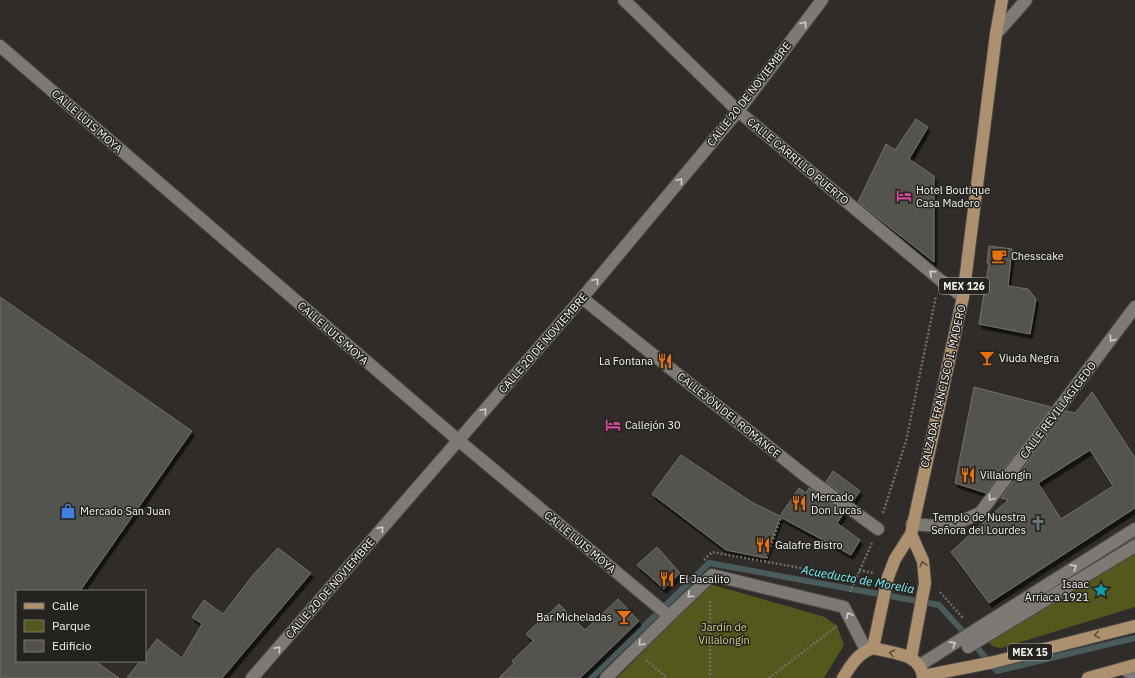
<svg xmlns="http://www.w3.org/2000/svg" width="1135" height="678" font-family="'IBM Plex Sans',sans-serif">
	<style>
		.green { fill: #54581d }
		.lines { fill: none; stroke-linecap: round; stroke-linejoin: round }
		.stream { stroke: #4a5b5b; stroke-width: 6 }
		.building { fill: #55524e; stroke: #73706c; fill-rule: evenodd; filter: url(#shadow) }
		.street-casing { stroke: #4c4a47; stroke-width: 14 }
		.secondary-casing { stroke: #4c4a47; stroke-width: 14 }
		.primary-casing { stroke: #4c4a47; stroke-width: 14 }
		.path { stroke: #716f6c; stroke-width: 2.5; stroke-dasharray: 2 2; stroke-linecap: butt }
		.street { stroke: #7d7a76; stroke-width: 12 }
		.secondary { stroke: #7d7a76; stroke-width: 12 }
		.primary { stroke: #ad906d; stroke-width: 12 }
		.oneway { stroke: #d0cfcb }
		.oneway2 { stroke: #5b4f3e }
		.labels { text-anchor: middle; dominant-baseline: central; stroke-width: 3; stroke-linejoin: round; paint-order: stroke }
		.shield { fill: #25231f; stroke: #b6b5b1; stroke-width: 1 }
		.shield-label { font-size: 10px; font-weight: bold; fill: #f4f3f0 }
		.street-label { font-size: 11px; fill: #f4f3f0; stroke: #25231f }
		.poi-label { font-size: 11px; fill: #f4f3f0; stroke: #25231f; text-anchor: start }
		.park-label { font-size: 11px; fill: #cad27a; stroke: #25231f }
		.water-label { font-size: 12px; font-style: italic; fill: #75f2fa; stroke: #25231f }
	</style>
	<defs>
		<filter id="shadow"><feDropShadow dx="2.5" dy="4.5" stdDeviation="0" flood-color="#0009"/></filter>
	</defs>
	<rect width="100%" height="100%" fill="#2f2c29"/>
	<!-- green -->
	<path class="green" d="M1135,534V607L1001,648C989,648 986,640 987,631Z
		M710,584L825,617L837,626L844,645L824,678H617Z"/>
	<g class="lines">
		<!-- stream -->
		<path class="stream" d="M973,643L997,671L1135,638
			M591,678L709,563L939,605L967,636"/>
	</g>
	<!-- building -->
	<path class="building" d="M916,119L928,127L909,159L934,176V262L858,202L886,144L895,150Z
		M989,246L1012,249L1008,286L1028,289L1036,299L1030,334L979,324L989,263H987Z
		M0,297L192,431L80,591H17V661H95L119,678H0Z
		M974,387L1051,407L986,493L955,483Z
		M1092,392L1135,458V508L989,603L951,552L1008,500L1001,498L1066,411L1075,413ZM1090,450L1113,486L1061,519L1038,483Z
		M681,455L753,503L780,516L799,488L806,493L809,488L844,513L837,523L860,540L851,555L780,517L765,558L726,550L652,494Z
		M833,471L860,491L853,501L826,482Z
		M657,547L680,573L664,589L637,565Z
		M278,548L311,573L222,678H127L140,661H145V655L157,639L182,658L202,624L192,617L204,600L223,614L253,575Z
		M618,599L639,621L580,678H499L514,663L512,661L533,641L526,634L548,613L549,614L559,604L585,630Z"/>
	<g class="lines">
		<!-- street casing -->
		<g class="street-casing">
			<path id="street" d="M624,0L738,111L939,279L963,297
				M0,46L458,440L669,616
				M582,298L808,478L878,529
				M912,524L948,527L980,513L1135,307
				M968,647L1135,546
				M920,665L1135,529
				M1124,668L1135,678
				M252,678L582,298L738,111L822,0
				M606,678L669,616L712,575L844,607L866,650"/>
		</g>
		<!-- secondary casing -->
		<g class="secondary-casing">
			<path id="secondary" d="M996,34L1026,0"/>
		</g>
		<!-- primary casing -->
		<g class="primary-casing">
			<path id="primary" d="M911,534L923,561L925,583L911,658
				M873,648L888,577L895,559L911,534L963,297L996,34L1002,0
				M923,676L994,662L1135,626
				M843,678C851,665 858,653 873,648C891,653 922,653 923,678
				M1088,678L1135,665"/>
		</g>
		<!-- path -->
		<path class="path" d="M883,513L906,441L936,296
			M704,560L712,552L856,578
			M765,562L781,517
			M859,570L873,573
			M850,592L872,543
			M940,592L963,618
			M710,601V678
			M646,660L667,678
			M769,678L837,626"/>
		<!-- street -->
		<use href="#street" class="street"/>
		<!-- secondary -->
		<use href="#secondary" class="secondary"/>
		<!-- primary -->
		<use href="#primary" class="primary"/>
	</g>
	<!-- one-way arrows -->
	<defs><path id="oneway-chevron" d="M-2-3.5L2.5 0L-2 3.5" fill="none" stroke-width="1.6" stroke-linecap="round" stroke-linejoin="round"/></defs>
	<g class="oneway">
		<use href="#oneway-chevron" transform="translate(804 24) rotate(-53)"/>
		<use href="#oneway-chevron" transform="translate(680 181) rotate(-50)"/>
		<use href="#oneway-chevron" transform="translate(932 273) rotate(-140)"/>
		<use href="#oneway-chevron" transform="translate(596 281) rotate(-50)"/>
		<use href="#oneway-chevron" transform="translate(1112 339) rotate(127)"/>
		<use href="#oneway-chevron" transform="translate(484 411) rotate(-49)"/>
		<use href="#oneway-chevron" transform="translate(991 498) rotate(127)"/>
		<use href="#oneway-chevron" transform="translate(381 529) rotate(-49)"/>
		<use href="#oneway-chevron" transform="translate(1074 567) rotate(-32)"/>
		<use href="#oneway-chevron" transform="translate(690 595) rotate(137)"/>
		<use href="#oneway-chevron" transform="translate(849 615) rotate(-117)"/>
		<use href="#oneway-chevron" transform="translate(641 643) rotate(135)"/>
		<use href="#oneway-chevron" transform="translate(953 644) rotate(-32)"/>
		<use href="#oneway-chevron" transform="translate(278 649) rotate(-49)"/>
	</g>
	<g class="oneway2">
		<use href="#oneway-chevron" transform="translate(923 564) rotate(-103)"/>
		<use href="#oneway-chevron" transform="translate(1097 635) rotate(166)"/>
		<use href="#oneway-chevron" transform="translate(892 653) rotate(-166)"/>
	</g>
	<!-- icons -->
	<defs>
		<g id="hotel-bare" transform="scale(1.2)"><path d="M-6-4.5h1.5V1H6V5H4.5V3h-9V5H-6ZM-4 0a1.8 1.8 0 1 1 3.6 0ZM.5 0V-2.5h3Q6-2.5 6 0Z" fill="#d1479c" stroke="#25231f" stroke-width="2.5" paint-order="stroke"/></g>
		<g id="cafe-bare" transform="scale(1.2)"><path d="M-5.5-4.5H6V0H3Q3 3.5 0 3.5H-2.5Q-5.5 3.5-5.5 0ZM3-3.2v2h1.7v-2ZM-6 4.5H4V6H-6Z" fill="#e8710a" stroke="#25231f" stroke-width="2.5" paint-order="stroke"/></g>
		<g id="bar-bare" transform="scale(1.2)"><path d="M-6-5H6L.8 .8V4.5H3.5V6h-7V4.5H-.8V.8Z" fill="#e8710a" stroke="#25231f" stroke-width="2.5" paint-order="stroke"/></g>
		<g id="restaurant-bare" transform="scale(1.2)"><path d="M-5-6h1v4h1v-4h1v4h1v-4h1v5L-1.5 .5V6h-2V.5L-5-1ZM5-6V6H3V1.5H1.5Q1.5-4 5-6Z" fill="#e8710a" stroke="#25231f" stroke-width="2.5" paint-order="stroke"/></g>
		<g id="shop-bare" transform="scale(1.2)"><path d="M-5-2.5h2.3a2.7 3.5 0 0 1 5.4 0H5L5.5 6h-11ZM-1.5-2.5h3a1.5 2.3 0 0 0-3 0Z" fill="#3f7fe0" stroke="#25231f" stroke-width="2.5" paint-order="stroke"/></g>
		<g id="church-bare" transform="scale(1.2)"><path d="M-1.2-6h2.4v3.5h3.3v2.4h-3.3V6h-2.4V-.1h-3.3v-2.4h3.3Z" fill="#6b7280" stroke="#25231f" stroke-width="2.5" paint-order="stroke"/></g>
		<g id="sight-bare" transform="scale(1.2)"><path d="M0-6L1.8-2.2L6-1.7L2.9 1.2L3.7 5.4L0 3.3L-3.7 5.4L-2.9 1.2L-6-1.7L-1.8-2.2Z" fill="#0f9aa8" stroke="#25231f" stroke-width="2.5" paint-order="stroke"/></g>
	</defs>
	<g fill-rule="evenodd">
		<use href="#hotel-bare" x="904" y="196"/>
		<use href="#cafe-bare" x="999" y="256"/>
		<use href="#bar-bare" x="987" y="358"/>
		<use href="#restaurant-bare" x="665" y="361"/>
		<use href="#hotel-bare" x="613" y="425"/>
		<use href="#restaurant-bare" x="968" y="475"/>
		<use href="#restaurant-bare" x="799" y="503"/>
		<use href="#shop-bare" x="68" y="511"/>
		<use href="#church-bare" x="1038" y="523"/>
		<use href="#restaurant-bare" x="763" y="545"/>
		<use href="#restaurant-bare" x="667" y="579"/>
		<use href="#sight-bare" x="1101" y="590"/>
		<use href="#bar-bare" x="624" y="617"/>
	</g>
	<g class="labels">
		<!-- shield labels -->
		<g class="shield">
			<rect x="939" y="278" width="50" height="16" rx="3"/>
			<rect x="1008" y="644" width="44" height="16" rx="3"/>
		</g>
		<g class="shield-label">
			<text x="964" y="286">MEX 126</text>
			<text x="1030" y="652">MEX 15</text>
		</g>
		<!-- street labels -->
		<g class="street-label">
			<text transform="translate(749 94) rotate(-52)">CALLE 20 DE NOVIEMBRE</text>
			<text transform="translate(87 121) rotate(41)">CALLE LUIS MOYA</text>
			<text transform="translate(798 161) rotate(40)">CALLE CARRILLO PUERTO</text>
			<text transform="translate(333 333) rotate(41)">CALLE LUIS MOYA</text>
			<text transform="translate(543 343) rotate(-49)">CALLE 20 DE NOVIEMBRE</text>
			<text transform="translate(943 386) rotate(-77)">CALZADA FRANCISCO I. MADERO</text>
			<text transform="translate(1058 410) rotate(-53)">CALLE REVILLAGIGEDO</text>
			<text transform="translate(729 415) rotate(39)">CALLEJÓN DEL ROMANCE</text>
			<text transform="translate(580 542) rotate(40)">CALLE LUIS MOYA</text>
			<text transform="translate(330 588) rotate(-49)">CALLE 20 DE NOVIEMBRE</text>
		</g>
		<!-- poi labels -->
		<g class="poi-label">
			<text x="916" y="190">Hotel Boutique<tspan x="916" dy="13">Casa Madero</tspan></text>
			<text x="1011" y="256">Chesscake</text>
			<text x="999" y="358">Viuda Negra</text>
			<text x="653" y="361" text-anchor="end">La Fontana</text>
			<text x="625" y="425">Callejón 30</text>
			<text x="980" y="475">Villalongín</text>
			<text x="811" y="497">Mercado<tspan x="811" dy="13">Don Lucas</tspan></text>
			<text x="80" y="511">Mercado San Juan</text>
			<text x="1026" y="517" text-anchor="end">Templo de Nuestra<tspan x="1026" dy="13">Señora del Lourdes</tspan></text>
			<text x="775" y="545">Galafre Bistro</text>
			<text x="679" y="579">El Jacalito</text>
			<text x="1089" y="584" text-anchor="end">Isaac<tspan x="1089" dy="13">Arriaca 1921</tspan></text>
			<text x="612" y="617" text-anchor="end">Bar Micheladas</text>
		</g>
		<!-- park labels -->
		<g class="park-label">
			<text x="724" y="627">Jardín de<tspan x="724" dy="13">Villalongín</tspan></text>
		</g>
		<!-- water labels -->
		<g class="water-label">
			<text transform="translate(858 579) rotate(10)">Acueducto de Morelia</text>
		</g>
	</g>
	<!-- legend -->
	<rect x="16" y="590" width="130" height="72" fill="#25231f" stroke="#787673"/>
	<rect x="24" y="603" width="20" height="6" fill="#ad906d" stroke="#787673"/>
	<text x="52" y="610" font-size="12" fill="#f4f3f0">Calle</text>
	<rect x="24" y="620" width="20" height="12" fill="#54581d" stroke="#787673"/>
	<text x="52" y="630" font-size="12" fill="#f4f3f0">Parque</text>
	<rect x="24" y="640" width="20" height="12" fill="#55524e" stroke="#787673"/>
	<text x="52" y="650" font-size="12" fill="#f4f3f0">Edificio</text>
</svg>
